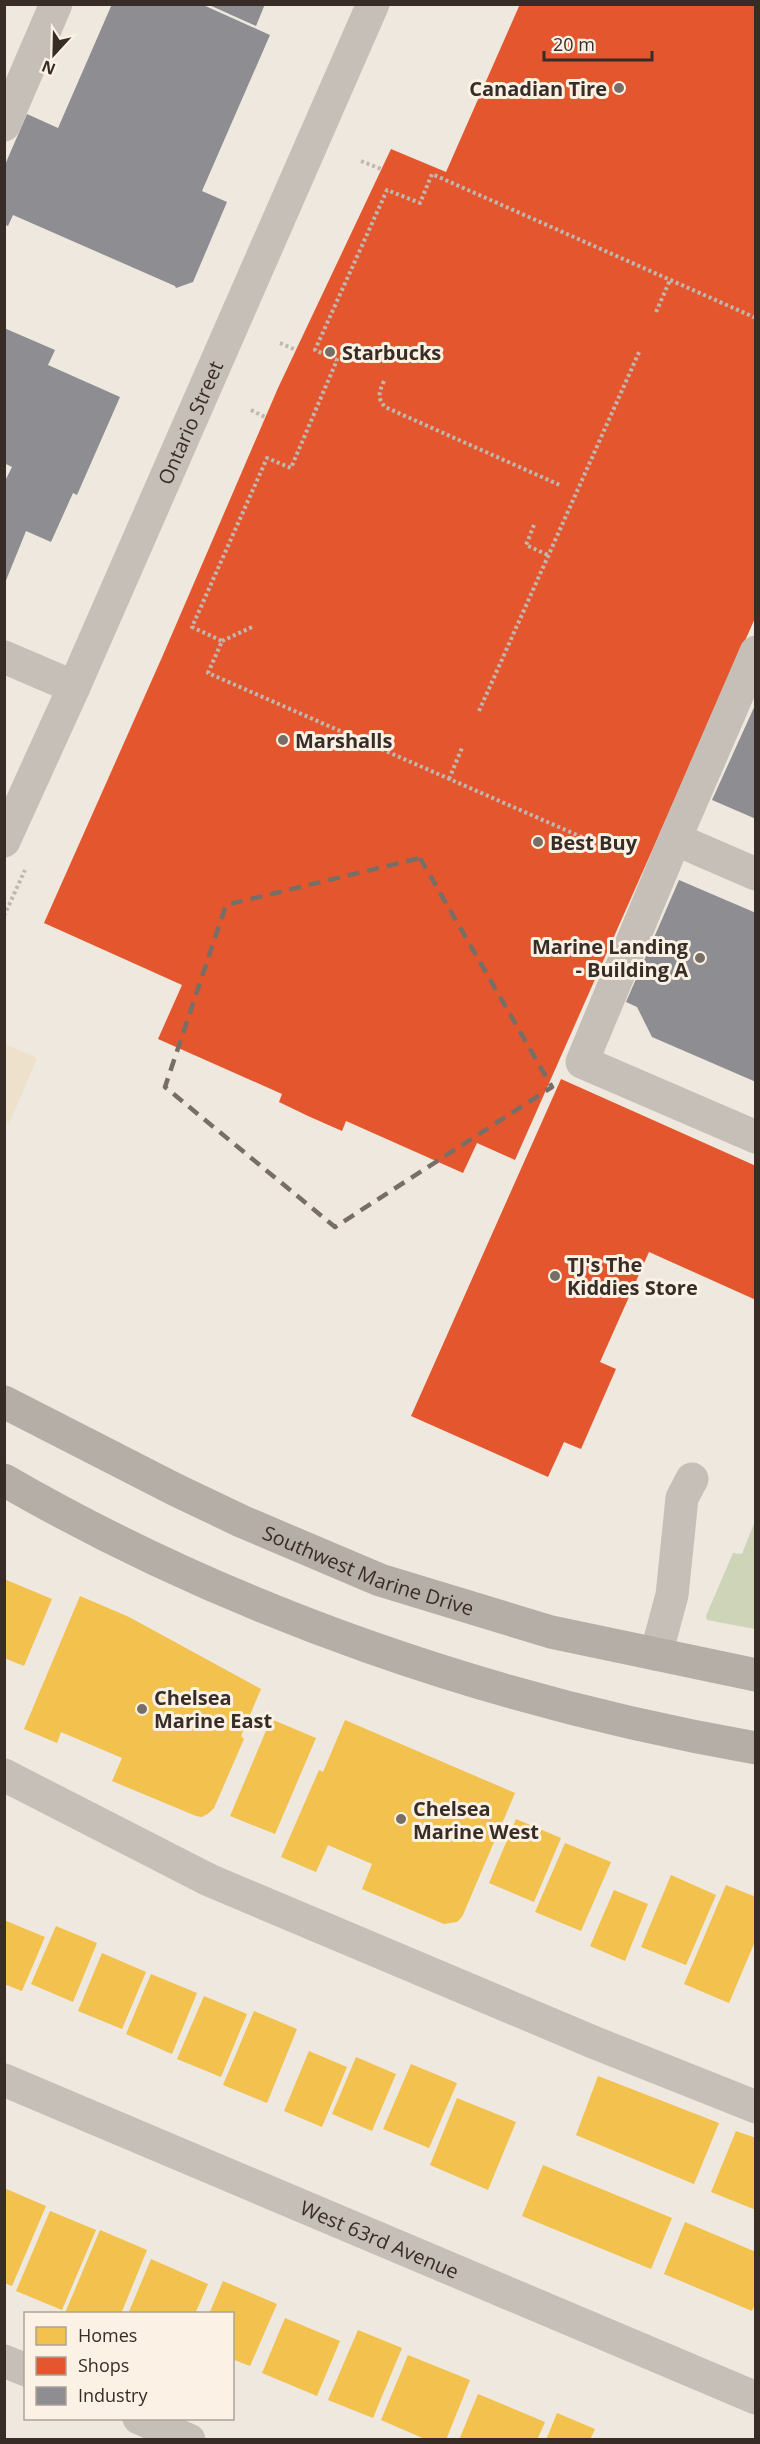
<svg xmlns="http://www.w3.org/2000/svg" width="760" height="2444" font-family="'Open Sans',sans-serif">
	<style>
		.green { fill: #cdd4b7 }
		.plaza { fill: #eee1cc }
		.homes { fill: #f2c14e }
		.shops { fill: #e4572e }
		.industry { fill: #8d8d92 }
		.lines { fill: none; stroke-linecap: round; stroke-linejoin: round }
		.path { stroke: #bfb8b0; stroke-width: 4; stroke-dasharray: 3 3; stroke-linecap: butt }
		.minor { stroke: #c6bfb8; stroke-width: 33 }
		.major { stroke: #b5aea7; stroke-width: 33 }
		.marked { fill: none; stroke: #776e66; stroke-width: 4.5; stroke-dasharray: 12 8; stroke-linejoin: round }
		.poi-dot { fill: #776e66; stroke: #fbf2e5; stroke-width: 2 }
		.labels { text-anchor: middle; dominant-baseline: central; stroke-width: 6; stroke-linejoin: round; paint-order: stroke }
		.poi-label { font-size: 20px; font-weight: bold; fill: #372c26; stroke: #fbf2e5; text-anchor: start }
		.street-label { font-size: 20px; fill: #372c26; stroke: #fbf2e5 }
	</style>
	<rect width="100%" height="100%" fill="#eee8de"/>
	<!-- green -->
	<path class="green" d="M755,1521V1629L707,1620L706,1616L733,1553L742,1554Z"/>
	<!-- plaza -->
	<path class="plaza" d="M5,1044L37,1058L9,1124L5,1122Z"/>
	<!-- homes -->
	<path class="homes" d="M4,1579L52,1599L24,1666L4,1658Z
		M80,1596L129,1617L261,1689L241,1736L244,1739L214,1808L209,1813L202,1817L196,1816L112,1781L122,1758L61,1732L57,1743L24,1729Z
		M271,1719L316,1738L275,1834L230,1816Z
		M345,1720L515,1793L462,1917L457,1922L444,1924L362,1889L372,1864L328,1845L316,1872L281,1857L319,1770L323,1772Z
		M516,1819L561,1838L534,1902L489,1883Z
		M565,1843L611,1862L581,1931L535,1912Z
		M671,1875L716,1895L686,1965L641,1947Z
		M726,1885L756,1897V1939L729,2003L684,1984Z
		M614,1890L648,1904L625,1961L590,1946Z
		M4,1920L45,1937L22,1991L4,1984Z
		M56,1926L97,1943L73,2002L31,1984Z
		M102,1953L146,1972L122,2029L78,2011Z
		M151,1974L197,1993L172,2054L126,2034Z
		M204,1996L247,2014L221,2077L177,2059Z
		M254,2011L297,2029L267,2103L223,2085Z
		M309,2051L347,2067L322,2127L284,2111Z
		M356,2057L396,2074L372,2131L332,2114Z
		M411,2064L457,2083L429,2148L383,2129Z
		M598,2076L719,2123L694,2184L576,2135Z
		M457,2098L516,2122L488,2190L430,2165Z
		M736,2131L756,2138V2210L711,2192Z
		M543,2165L672,2218L651,2269L522,2216Z
		M4,2188L46,2206L12,2286L4,2283Z
		M50,2211L96,2230L62,2310L16,2291Z
		M685,2222L756,2252V2301L752,2311L664,2274Z
		M100,2230L147,2250L121,2314H68L65,2313Z
		M151,2259L208,2284L195,2314H128Z
		M223,2281L277,2304L250,2366L232,2359V2314H209Z
		M285,2318L340,2341L317,2396L262,2373Z
		M358,2330L402,2348L373,2418L328,2400Z
		M408,2355L470,2380L446,2440H427L381,2420Z
		M478,2394L545,2422L537,2440H459Z
		M557,2413L595,2429L590,2440H546Z"/>
	<!-- shops -->
	<path class="shops" d="M520,4H756V616L515,1160L477,1143L463,1173L346,1121L342,1131L308,1116L279,1102L282,1094L158,1039L182,985L44,923L163,655L278,388L391,149L446,172Z
		M561,1079L756,1166V1300L649,1252L600,1362L616,1369L581,1449L564,1442L548,1477L411,1416Z"/>
	<!-- industry -->
	<path class="industry" d="M112,4H201L270,35L202,191L227,202L193,282L176,288L175,286L13,215L8,226L4,224V167L27,114L58,128Z
		M207,4H265L256,26Z
		M4,328L55,350L48,365L120,397L77,495L73,493L51,542L26,531L5,583L4,483L12,467L4,463Z
		M756,703V819L712,800Z
		M679,880L756,913V1082L652,1037L637,1007L626,1002Z"/>
	<g class="lines">
		<!-- path -->
		<path class="path" d="M361,161L381,169
			M656,312L670,280
			M280,343L296,350
			M384,381C379,392 377,398 385,407L562,486
			M251,410L265,417
			M534,525L526,545L548,555
			M222,641L252,627
			M479,711L640,350
			M449,779L462,748
			M593,842L208,673L222,641L192,627L267,458L291,468L337,360L315,350L387,190L420,203L432,174L756,318
			M4,916L25,870"/>
		<!-- minor -->
		<g class="minor">
			<path d="M4,125L56,4"/>
			<path d="M756,652L675,839L756,874"/>
			<path d="M4,657L74,687"/>
			<path d="M675,839L582,1062L756,1137"/>
			<path id="s1" d="M4,841L74,687L373,4"/>
			<path d="M656,1654L672,1595L682,1498L692,1479"/>
			<path d="M4,1775L209,1880L593,2042L756,2107"/>
			<path id="s2" d="M4,2080L756,2398"/>
			<path d="M4,2361L26,2370"/>
			<path d="M139,2418L189,2440"/>
		</g>
		<!-- major -->
		<g class="major">
			<path id="s3" d="M4,1402L176,1490L241,1521L380,1580L551,1632L756,1675"/>
			<path d="M4,1480C234,1613 495,1702 756,1748"/>
		</g>
	</g>
	<!-- marked area -->
	<path class="marked" d="M420,858L552,1087L335,1227L165,1087L226,905Z"/>
	<!-- markers -->
	<g class="poi-dot">
		<circle cx="619" cy="88" r="6"/>
		<circle cx="330" cy="352" r="6"/>
		<circle cx="283" cy="740" r="6"/>
		<circle cx="538" cy="842" r="6"/>
		<circle cx="700" cy="958" r="6"/>
		<circle cx="555" cy="1276" r="6"/>
		<circle cx="142" cy="1709" r="6"/>
		<circle cx="401" cy="1819" r="6"/>
	</g>
	<g class="labels">
		<!-- poi labels -->
		<g class="poi-label">
			<text x="607" y="88" text-anchor="end">Canadian Tire</text>
			<text x="342" y="352">Starbucks</text>
			<text x="295" y="740">Marshalls</text>
			<text x="550" y="842">Best Buy</text>
			<text x="688" y="946" text-anchor="end">Marine Landing<tspan x="688" dy="23">- Building A</tspan></text>
			<text x="567" y="1264">TJ's The<tspan x="567" dy="23">Kiddies Store</tspan></text>
			<text x="154" y="1697">Chelsea<tspan x="154" dy="23">Marine East</tspan></text>
			<text x="413" y="1808">Chelsea<tspan x="413" dy="23">Marine West</tspan></text>
		</g>
		<!-- street labels -->
		<g class="street-label">
			<text stroke="none"><textPath href="#s1" startOffset="458">Ontario Street</textPath></text>
			<text stroke="none"><textPath href="#s3" startOffset="402">Southwest Marine Drive</textPath></text>
			<text stroke="none"><textPath href="#s2" startOffset="408">West 63rd Avenue</textPath></text>
		</g>
	</g>
	<!-- border -->
	<rect width="760" height="2444" fill="none" stroke="#372c26" stroke-width="12"/>
	<!-- legend -->
	<rect x="24" y="2312" width="210" height="108" fill="#fbf2e5" stroke="#ada399" stroke-width="1.5"/>
	<rect x="36" y="2327" width="30" height="18" fill="#f2c14e" stroke="#ada399" stroke-width="1.5"/>
	<text x="78" y="2342" font-size="18" fill="#372c26">Homes</text>
	<rect x="36" y="2357" width="30" height="18" fill="#e4572e" stroke="#ada399" stroke-width="1.5"/>
	<text x="78" y="2372" font-size="18" fill="#372c26">Shops</text>
	<rect x="36" y="2387" width="30" height="18" fill="#8d8d92" stroke="#ada399" stroke-width="1.5"/>
	<text x="78" y="2402" font-size="18" fill="#372c26">Industry</text>
	<!-- north arrow -->
	<g transform="translate(54 54) rotate(202)" stroke="#fbf2e5" stroke-width="4.5" paint-order="stroke">
	<path d="M0-4.5L10 22L0 15L-10 22Z" fill="#372c26"/>
	<text y="-9" font-size="16" font-weight="bold" text-anchor="middle" fill="#372c26">N</text>
	</g>
	<!-- scale -->
	<path d="M544 51v9h108v-9" fill="none" stroke="#372c26" stroke-width="3"/>
	<text x="553" y="51" font-size="18" fill="#372c26" stroke="#fbf2e5" stroke-width="4.5" paint-order="stroke">20 m</text>
</svg>
